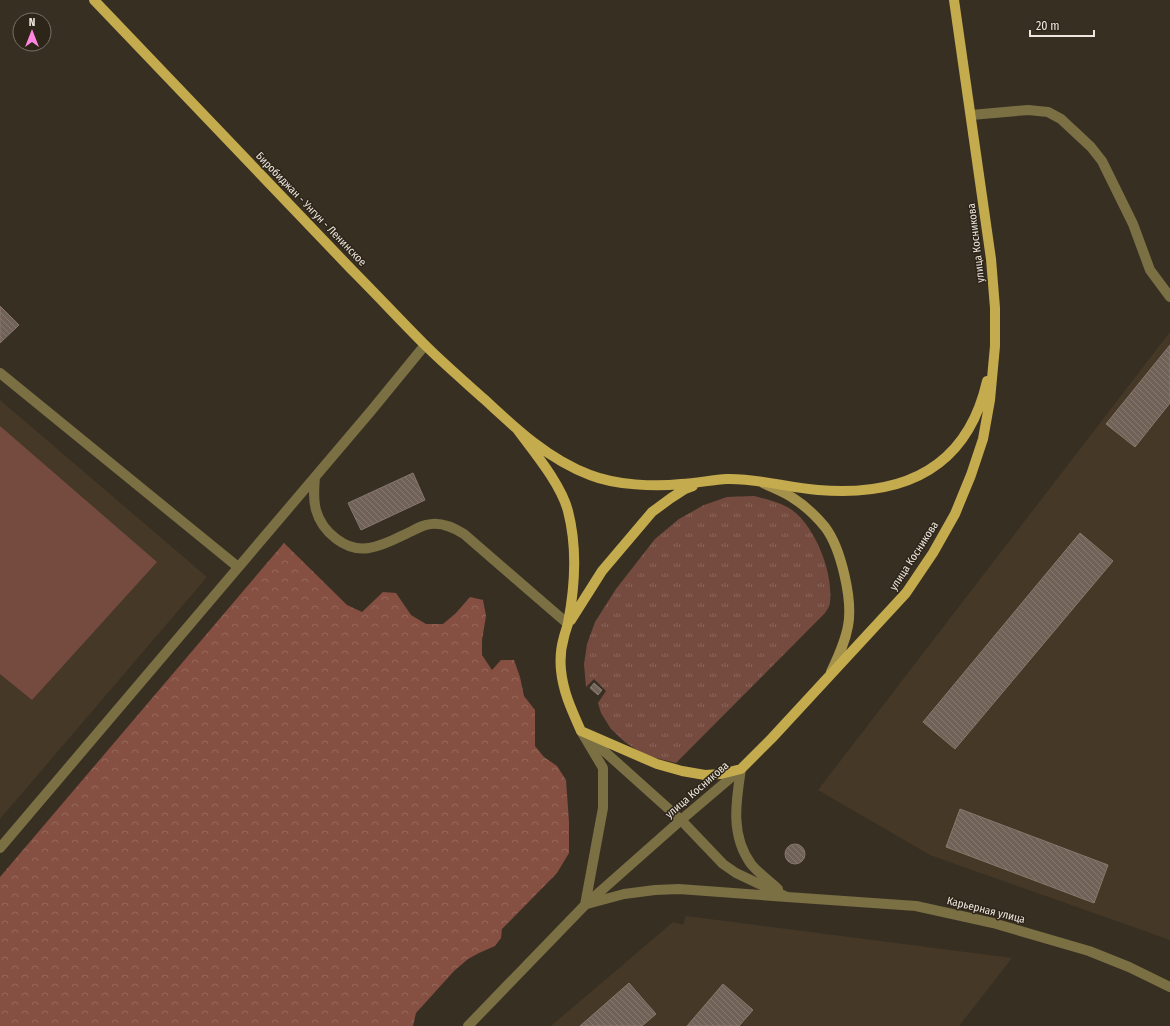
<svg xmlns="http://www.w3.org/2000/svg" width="1170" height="1026" font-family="'Fira Sans Condensed',sans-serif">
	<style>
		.built { fill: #453826 }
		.grass { fill: url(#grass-tufts) }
		.forest { fill: url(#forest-crowns) }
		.park { fill: #754b40 }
		.building { fill: url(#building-back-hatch); stroke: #87776d }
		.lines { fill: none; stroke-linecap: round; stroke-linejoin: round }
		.service { stroke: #7b6f44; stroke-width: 10 }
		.minor { stroke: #7b6f44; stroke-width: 10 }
		.tertiary { stroke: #7b6f44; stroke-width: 10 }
		.secondary { stroke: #a4914b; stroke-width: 10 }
		.primary { stroke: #c4ab4e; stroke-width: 10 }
		.labels { text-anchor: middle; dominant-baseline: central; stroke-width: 3; stroke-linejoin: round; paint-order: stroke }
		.street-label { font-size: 11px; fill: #ece6de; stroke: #2e2519 }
	</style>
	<defs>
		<pattern id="grass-tufts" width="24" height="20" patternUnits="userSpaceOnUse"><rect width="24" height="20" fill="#754b40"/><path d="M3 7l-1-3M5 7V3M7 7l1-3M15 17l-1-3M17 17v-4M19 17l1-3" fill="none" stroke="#89655b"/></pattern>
		<pattern id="forest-crowns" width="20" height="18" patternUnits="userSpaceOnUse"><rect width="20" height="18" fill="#854f41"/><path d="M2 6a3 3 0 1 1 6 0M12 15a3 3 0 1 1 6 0" fill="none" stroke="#96685c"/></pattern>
		<pattern id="building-back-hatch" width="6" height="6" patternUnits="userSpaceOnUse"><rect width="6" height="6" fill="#716258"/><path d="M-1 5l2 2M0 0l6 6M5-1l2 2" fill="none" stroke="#857870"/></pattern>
	</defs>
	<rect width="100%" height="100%" fill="#382f23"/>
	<!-- built -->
	<path class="built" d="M1170,332V940L930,855L818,790Z
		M0,400L207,577L0,819Z
		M686,916L1012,958L959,1026H551L673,922L683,925Z"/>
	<!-- grass -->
	<path class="grass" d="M754,496C769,500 787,504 798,515C818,535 833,574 830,602C830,606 827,610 825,613L676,763L644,755L625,742L611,729L601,713L598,703L606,691L594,679L586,687L584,664L587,644L595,622L616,589L655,539L679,519L704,505L727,497Z"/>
	<!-- forest -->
	<path class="forest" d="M284,543L347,605L362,612L383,592L396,593L411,615L426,624H443L456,613L470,597L483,600L486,616L482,640V655L492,670L501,660H514L520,677L524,696L535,710V746L544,757L557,766L566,780L569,822V853L557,873L502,929L501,938L495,946L479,953L468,959L454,971L416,1013L413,1026H0V877Z"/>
	<!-- park -->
	<path class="park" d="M0,426L157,562L32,700L0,674Z"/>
	<!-- building -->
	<path class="building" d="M0,306L19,325L0,343Z
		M1170,345V403L1135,447L1106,424Z
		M413,473L425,500L361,530L348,503Z
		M1080,533L1113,561L955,749L923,722Z
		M594,683L602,690L598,695L590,688Z
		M960,809L1108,865L1094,903L946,847Z
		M785 854a10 10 0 1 1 20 0a10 10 0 1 1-20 0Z
		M629,983L656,1014L642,1026H580Z
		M723,984L753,1010L739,1026H687Z"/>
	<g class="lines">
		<!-- service -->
		<path class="service" d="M971,115L1028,110L1048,112L1061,119L1091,147L1102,161L1133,224L1150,270L1170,297
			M315,477C314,488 313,499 316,510C322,532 346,552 369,548C384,546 399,537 412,531C416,529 421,526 426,525C439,521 453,527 464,534L568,624
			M0,848L371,411L425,345"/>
		<!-- minor -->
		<path class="minor" d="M0,373L238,567
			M584,733L681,820L723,864L736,873L787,897L916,906L993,923L1089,951L1129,967L1170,987
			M741,769C736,801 730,835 751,864C758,873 770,881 778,889"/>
		<!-- tertiary -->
		<path class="tertiary" d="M581,731L603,768V808L585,905
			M587,904L624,894L655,890L679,889L787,897
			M468,1026L585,905L681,820L741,769"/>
		<!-- secondary -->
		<path class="secondary" d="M763,483C773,488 784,492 793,498C804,505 816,516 825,527C841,548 853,600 848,626C845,643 838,657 831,672"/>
		<!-- primary -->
		<path class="primary" d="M94,0C180,90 266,180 352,270C376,294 400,320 424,344C443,363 464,381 484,399C515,428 549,460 590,475C615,485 655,487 681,484C697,483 712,480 727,479C758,478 788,488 818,490C903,497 967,469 987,381
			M517,429C534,452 561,484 568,511C577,546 575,587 568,623C567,628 565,632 564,637C561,647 560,660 561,670C563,692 572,711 581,731L657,764L682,771L705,775L721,774L741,769L772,738L906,593L933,553L955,514L971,475L983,439L990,400L995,346V308L991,259L954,0
			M571,620L602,571L652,512L671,498L685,489L693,486"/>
	</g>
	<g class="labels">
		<!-- street labels -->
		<g class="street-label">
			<text transform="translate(311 209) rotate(46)">Биробиджан - Унгун - Ленинское</text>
			<text transform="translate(976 243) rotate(-97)">улица Косникова</text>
			<text transform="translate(914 556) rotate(-57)">улица Косникова</text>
			<text transform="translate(697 790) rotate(-41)">улица Косникова</text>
			<text transform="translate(986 910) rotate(14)">Карьерная улица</text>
		</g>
	</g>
	<!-- north arrow -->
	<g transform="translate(32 32)"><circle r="19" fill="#2e2519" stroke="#7a7268"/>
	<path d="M0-3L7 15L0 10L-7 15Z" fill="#fe86e1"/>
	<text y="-6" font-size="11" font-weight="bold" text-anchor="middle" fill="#ece6de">N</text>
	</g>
	<!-- scale -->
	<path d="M1030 30v6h64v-6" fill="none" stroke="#ece6de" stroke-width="2"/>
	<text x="1036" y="30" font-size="12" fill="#ece6de" stroke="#2e2519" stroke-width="3" paint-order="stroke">20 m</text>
</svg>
